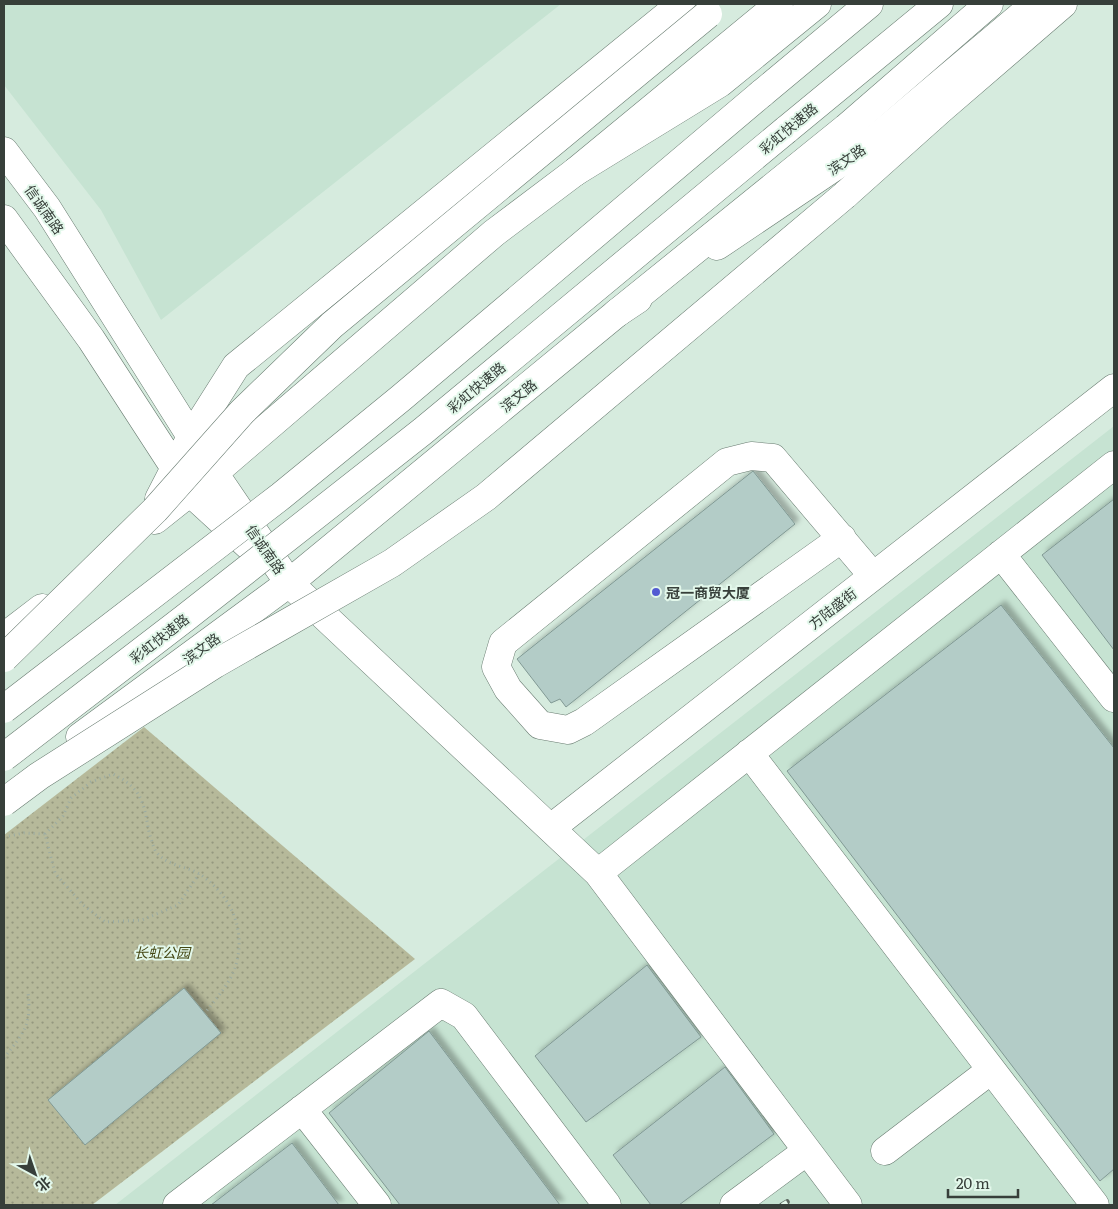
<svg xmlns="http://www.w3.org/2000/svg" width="1118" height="1209" font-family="Literata,'Noto Sans SC',serif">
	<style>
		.built { fill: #c6e3d2 }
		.park { fill: url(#park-dots) }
		.building { fill: #b3ccc7; stroke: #819994; filter: url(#shadow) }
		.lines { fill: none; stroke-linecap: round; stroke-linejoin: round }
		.minor-casing { stroke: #697c71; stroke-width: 29 }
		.major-casing { stroke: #697c71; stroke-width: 29 }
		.highway-casing { stroke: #697c71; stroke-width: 29 }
		.path { stroke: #9caca2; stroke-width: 3; stroke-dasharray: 1 4; stroke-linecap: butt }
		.minor { stroke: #fff; stroke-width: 28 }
		.major { stroke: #fff; stroke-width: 28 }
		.highway { stroke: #fff; stroke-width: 28 }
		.rail-casing { stroke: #5b665f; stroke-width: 5.5 }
		.rail { stroke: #e3f8eb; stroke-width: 4; stroke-dasharray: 11; stroke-linecap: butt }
		.highway-bridge-casing { stroke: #697c71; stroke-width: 29; stroke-linecap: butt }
		.highway-bridge { stroke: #fff; stroke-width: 28 }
		.poi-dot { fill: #535bd2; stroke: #e3f8eb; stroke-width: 2 }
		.labels { text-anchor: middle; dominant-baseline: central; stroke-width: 4; stroke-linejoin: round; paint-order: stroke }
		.street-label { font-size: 14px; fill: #373f3a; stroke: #e3f8eb }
		.poi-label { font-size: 14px; font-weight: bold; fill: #373f3a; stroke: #e3f8eb; text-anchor: start }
		.park-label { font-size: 14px; font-style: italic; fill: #444713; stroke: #e3f8eb }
	</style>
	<defs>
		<pattern id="park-dots" width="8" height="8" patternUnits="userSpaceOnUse" patternTransform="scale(1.25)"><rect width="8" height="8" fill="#b6b99a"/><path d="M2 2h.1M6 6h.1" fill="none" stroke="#95987f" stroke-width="1.8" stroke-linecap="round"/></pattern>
		<filter id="shadow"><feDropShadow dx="4.5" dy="-4.5" stdDeviation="2.5" flood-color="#0004"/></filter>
	</defs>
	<rect width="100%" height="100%" fill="#d6ebde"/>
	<!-- built -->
	<path class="built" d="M4,4H561L161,320L101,210L4,85Z
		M1114,426V1205H115Z"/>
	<!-- park -->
	<path class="park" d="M144,727L415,959L92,1205H4V835Z"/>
	<!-- building -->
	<path class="building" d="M753,471L795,524L566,707L560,699L551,703L517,659Z
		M1114,499V650L1042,555Z
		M1001,605L1114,748V1169L1100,1181L787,771Z
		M647,965L701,1037L586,1122L535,1056Z
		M184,988L221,1033L85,1145L48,1100Z
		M429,1031L560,1205H400L329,1113Z
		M725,1067L774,1134L679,1205H651L613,1155Z
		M292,1143L339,1205H211Z"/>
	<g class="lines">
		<!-- minor casing -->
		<g class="minor-casing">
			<path id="minor" d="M842,538L584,722L568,730L540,725L508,689L496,667L503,643L727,462L751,456L773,458L873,576
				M1001,554L1114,698
				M289,583L598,873L848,1205
				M749,753L1095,1205
				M551,828L1114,388
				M598,873L1114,465
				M302,1109L377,1205
				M885,1151L991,1070
				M177,1205L441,1003L464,1016L607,1205
				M734,1205L807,1151"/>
		</g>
		<!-- major casing -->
		<g class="major-casing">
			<path id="major" d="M4,151L47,208L214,473L289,583
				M4,219L91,339L191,493L251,548
				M717,246L870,143L1035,4
				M159,499L191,437L236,366L681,4
				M155,520L214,473L494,233L575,172L779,4
				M4,637L42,608
				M80,737L289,583L617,313L638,299"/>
		</g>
		<!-- highway casing -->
		<g class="highway-casing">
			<path id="highway" d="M761,94L869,4
				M786,130L939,4
				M575,172L720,83L817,4
				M845,195L940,110L1063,4
				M617,313L846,128L989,4"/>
		</g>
		<!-- path -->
		<path class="path" d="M45,834L63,816L71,798L91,782L113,774C125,780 137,788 142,802C147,814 147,827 151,839C153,844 154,850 157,853C169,867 188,866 201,875C231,896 246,929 236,965C231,982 216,999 205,1013
			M4,837L24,833L45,834L55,873L82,904L105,922L142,920L178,905L199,874
			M4,1058C23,1033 32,1026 28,993"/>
		<!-- minor -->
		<use href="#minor" class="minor"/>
		<!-- major -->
		<use href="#major" class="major"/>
		<!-- highway -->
		<use href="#highway" class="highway"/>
		<!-- rail casing -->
		<g class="rail-casing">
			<path id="rail" d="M782,1205L787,1202"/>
		</g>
		<!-- rail -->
		<use href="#rail" class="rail"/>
		<!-- highway-bridge casing -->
		<g class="highway-bridge-casing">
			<path id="highway-bridge" d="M4,658L155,510L242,412L332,325L708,14
				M4,709L281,496L401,398L761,94
				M4,757L185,618L423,431L786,130
				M4,802L39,776L215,664L392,563L486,497L845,195"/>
		</g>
		<!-- highway-bridge -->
		<use href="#highway-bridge" class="highway-bridge"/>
	</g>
	<!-- markers -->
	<circle class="poi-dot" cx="656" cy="592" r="5"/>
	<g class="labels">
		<!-- street labels -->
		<g class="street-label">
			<text transform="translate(788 128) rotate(-40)">彩虹快速路</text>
			<text transform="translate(846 159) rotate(-34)">滨文路</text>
			<text transform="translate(45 209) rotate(55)">信诚南路</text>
			<text transform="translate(476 387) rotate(-40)">彩虹快速路</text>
			<text transform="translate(518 395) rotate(-39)">滨文路</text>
			<text transform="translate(266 549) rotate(55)">信诚南路</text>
			<text transform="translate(832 608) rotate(-38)">方陆盛街</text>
			<text transform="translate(159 638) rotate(-38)">彩虹快速路</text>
			<text transform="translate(201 648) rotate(-36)">滨文路</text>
		</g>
		<!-- poi labels -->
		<g class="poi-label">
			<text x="666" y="592">冠一商贸大厦</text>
		</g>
		<!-- park labels -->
		<g class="park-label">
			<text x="162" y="952">长虹公园</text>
		</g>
	</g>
	<!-- border -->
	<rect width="1118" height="1209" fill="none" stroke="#373f3a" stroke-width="10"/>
	<!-- north arrow -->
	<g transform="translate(35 1174) rotate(140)" stroke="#e3f8eb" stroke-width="4" paint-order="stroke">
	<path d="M0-4L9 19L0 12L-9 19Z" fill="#373f3a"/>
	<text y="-8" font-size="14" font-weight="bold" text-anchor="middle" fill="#373f3a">北</text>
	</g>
	<!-- scale -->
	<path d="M948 1189v8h70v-8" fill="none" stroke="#373f3a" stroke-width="2.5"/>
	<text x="956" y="1189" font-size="15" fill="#373f3a" stroke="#e3f8eb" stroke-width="4" paint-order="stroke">20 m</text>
</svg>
